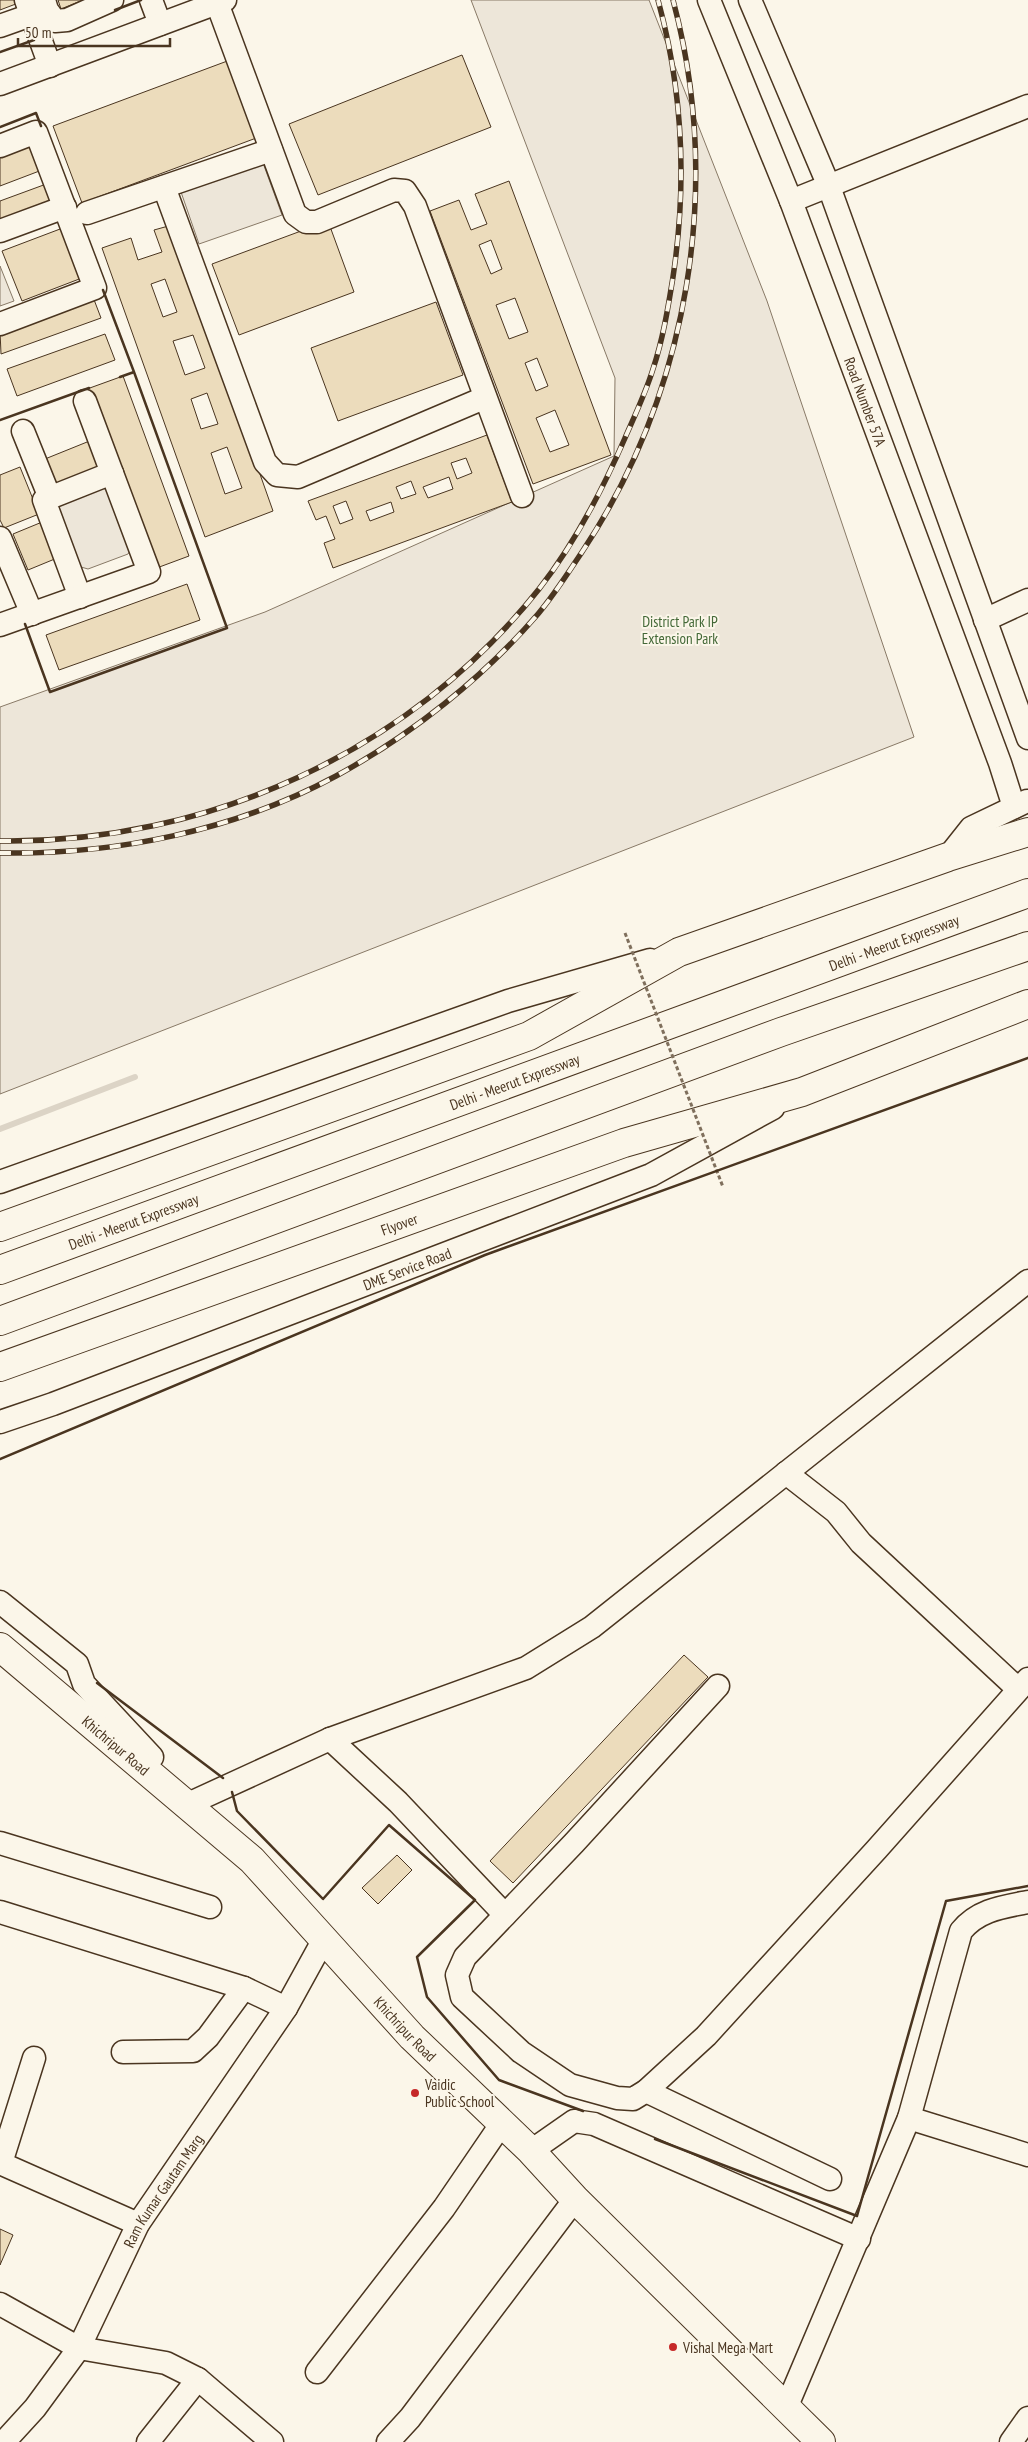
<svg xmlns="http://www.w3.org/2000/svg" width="1028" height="2442" font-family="'PT Sans Narrow',sans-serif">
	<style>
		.green { fill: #ede6d9; stroke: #887966 }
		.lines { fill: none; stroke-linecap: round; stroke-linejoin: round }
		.stream { stroke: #dcd4c6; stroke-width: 6 }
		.building { fill: #ecdcbc; stroke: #4a3520; fill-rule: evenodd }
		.minor-casing { stroke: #4a3520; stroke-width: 25 }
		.major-casing { stroke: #4a3520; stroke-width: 30 }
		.highway-casing { stroke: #4a3520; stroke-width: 30 }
		.minor { stroke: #fbf6e9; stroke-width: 22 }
		.major { stroke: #fbf6e9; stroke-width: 28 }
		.highway { stroke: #fbf6e9; stroke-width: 28 }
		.rail-casing { stroke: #4a3520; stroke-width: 5.5 }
		.rail { stroke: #fbf6e9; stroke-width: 4; stroke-dasharray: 11; stroke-linecap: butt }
		.path-bridge { stroke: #7f6f5c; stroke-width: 3; stroke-dasharray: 4 2.5; stroke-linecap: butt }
		.wall { stroke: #4a3520; stroke-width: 2.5 }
		.poi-dot { fill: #c62828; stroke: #fbf6e9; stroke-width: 2 }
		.labels { text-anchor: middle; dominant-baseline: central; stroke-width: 4; stroke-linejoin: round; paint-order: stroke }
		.street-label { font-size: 15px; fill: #4a3520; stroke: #fbf6e9 }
		.park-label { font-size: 15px; fill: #436837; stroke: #fbf6e9 }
		.poi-label { font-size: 15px; fill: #4a3520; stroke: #fbf6e9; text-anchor: start }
	</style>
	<rect width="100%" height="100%" fill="#fbf6e9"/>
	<!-- green -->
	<path class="green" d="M471,0H649L767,301L914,737L0,1094V707L265,612L614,456L615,378Z
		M263,163L282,215L199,244L181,192Z
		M0,266L14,301L0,306Z
		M101,487L111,492L132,548L128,554L88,569L81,567L57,510L61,503Z"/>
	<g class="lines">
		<!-- stream -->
		<path class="stream" d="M0,1129L135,1077"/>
	</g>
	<!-- building -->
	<path class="building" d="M0,0H21V2L0,10Z
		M58,0H83L61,9Z
		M462,55L491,127L318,195L289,124Z
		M230,60L259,137L82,203L53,126Z
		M30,140L42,170L0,186V152Z
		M509,181L611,455L533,484L430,211L459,200L471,230L487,224L475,194ZM491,240L502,269L491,274L479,245ZM515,298L528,332L509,339L496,305ZM537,358L548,386L536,391L525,363ZM555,410L569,445L550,452L536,418Z
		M49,183L58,206L0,227V201Z
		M328,221L354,292L239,335L212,264Z
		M172,225L273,511L205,537L102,248L131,238L138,260L162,252L154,230ZM165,279L177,312L163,317L151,284ZM193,335L205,368L185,375L173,341ZM207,393L218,424L201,429L191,399ZM227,447L242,488L225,494L211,453Z
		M68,226L87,276L22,301L2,251Z
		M93,297L101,318L1,354L0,331Z
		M436,302L463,375L338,421L311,348Z
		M105,334L115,360L17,396L7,369Z
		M123,376L189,556L154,569L87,389Z
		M487,435L512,502L333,568L324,543L335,539L326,516L316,520L308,501ZM466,458L472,473L457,479L451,463ZM449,477L453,489L428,498L423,487ZM411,481L416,494L401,499L396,487ZM346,501L353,519L340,524L333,506ZM391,502L394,512L370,521L366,511Z
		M92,440L105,471L53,492L40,461Z
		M20,467L39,514L4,528L0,520V475Z
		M47,520L62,556L28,570L13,534Z
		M187,584L200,620L59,670L46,635Z
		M684,1655L708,1677L513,1883L490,1861Z
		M397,1855L412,1870L378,1904L362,1888Z
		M0,2229L13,2235L0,2265Z"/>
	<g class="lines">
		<!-- minor casing -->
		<g class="minor-casing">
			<g id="minor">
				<path d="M26,0L50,66"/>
				<path d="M44,0L47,10L55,21L67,20L112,0"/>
				<path d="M151,0L160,24"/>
				<path id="s1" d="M709,0L791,201L1000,763L1014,807"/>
				<path d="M750,0L828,184L1028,738"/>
				<path d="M217,3L295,214L306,222H317L394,190L405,191L415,206L522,496"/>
				<path d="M0,26L31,15"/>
				<path d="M0,84L225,0"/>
				<path d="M0,146L36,132L95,288L0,324"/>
				<path d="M164,187L265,462L277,475L298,477L484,398"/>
				<path d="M791,201L1028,106"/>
				<path d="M87,213L271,150"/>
				<path d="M0,231L65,207"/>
				<path d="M23,431L50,498"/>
				<path d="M0,538L32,614"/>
				<path d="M80,597L44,500L112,473"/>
				<path d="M985,620L1028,600"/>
				<path d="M0,625L149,572L85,401"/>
				<path d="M948,857L971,828L1027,801"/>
				<path d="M0,1182L508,1001L650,960"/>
				<path id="s2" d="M0,1422L53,1404L651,1175L773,1108"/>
				<path d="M786,1473L836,1512L861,1543L1018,1689"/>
				<path d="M0,1602L77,1664L84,1684L152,1757"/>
				<path d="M718,1686L574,1843L465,1957L457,1975L462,1997L521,2052L570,2085L617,2098L633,2099L646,2091L706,2036L877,1849L1028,1679"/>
				<path d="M330,1739L398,1802L505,1915"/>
				<path d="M186,1805L330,1739L526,1668L592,1627L1028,1281"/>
				<path d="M0,1843L210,1907"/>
				<path d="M0,1912L244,1988L286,2008"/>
				<path d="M123,2052L193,2051L208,2037L244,1988"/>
				<path d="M646,2091L830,2179"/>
				<path d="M909,2118L1028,2155"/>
				<path d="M531,2151L574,2121L594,2124L859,2239"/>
				<path d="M0,2163L138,2224"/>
				<path d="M1,2163L34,2058"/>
				<path d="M0,2304L79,2348L166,2363L198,2379L272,2442"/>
				<path d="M317,2372L444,2208L502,2123"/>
				<path d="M786,2408L909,2118L961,1931C978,1910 1002,1907 1028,1902"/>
				<path id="s3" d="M4,2442L35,2408L79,2348L138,2224L286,2008L324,1939"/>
				<path d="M148,2442L198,2379"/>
				<path d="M388,2442L410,2418L575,2199"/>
				<path d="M1011,2442L1028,2418"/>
			</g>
		</g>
		<!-- major casing -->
		<g class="major-casing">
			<g id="major">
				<path id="s4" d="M0,1647L252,1860L412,2037L531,2151L575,2199L821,2442"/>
			</g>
		</g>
		<!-- highway casing -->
		<g class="highway-casing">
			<g id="highway">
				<path d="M0,1227L529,1036L679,952L948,857L1028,832"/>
				<path id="s5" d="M0,1270L1028,893"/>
				<path d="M0,1321L781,1032L1028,946"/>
				<path id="s6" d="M0,1367L624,1143L802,1092L1028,1004"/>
			</g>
		</g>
		<!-- minor -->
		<use href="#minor" class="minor"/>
		<!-- major -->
		<use href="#major" class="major"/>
		<!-- highway -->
		<use href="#highway" class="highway"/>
		<!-- rail casing -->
		<g class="rail-casing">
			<path id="rail" d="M0,841C206,844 410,752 539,589C575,543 602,491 625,438C635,415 646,392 653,369C663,339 668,308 673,277C687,184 683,91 658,0
				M0,853C115,855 234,831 336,776C411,735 482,679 538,614C554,595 568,573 582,552C689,391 723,187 673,0"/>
		</g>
		<!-- rail -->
		<use href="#rail" class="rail"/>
		<!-- path-bridge -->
		<path class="path-bridge" d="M625,933L723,1187"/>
		<!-- wall -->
		<path class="wall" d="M115,10L141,0
			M0,52L34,40
			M0,127L36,113L41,126
			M103,290L134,372L132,373
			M0,420L89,388
			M25,624L50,692L227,628L134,372L120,377
			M0,1459L485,1255L1028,1058
			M97,1683L223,1778
			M232,1792L237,1811L323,1899L389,1825L475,1900L417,1957L427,1997L499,2080L583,2111
			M655,2139L857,2216L946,1901L1028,1886"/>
	</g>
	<!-- markers -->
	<g class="poi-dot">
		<circle cx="415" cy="2093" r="5"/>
		<circle cx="673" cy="2347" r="5"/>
	</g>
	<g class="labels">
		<!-- street labels -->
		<g class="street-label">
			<text stroke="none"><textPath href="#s1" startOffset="431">Road Number 57A</textPath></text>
			<text stroke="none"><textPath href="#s5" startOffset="952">Delhi - Meerut Expressway</textPath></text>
			<text stroke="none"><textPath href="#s5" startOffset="548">Delhi - Meerut Expressway</textPath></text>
			<text stroke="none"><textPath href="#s5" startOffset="142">Delhi - Meerut Expressway</textPath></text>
			<text stroke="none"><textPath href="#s6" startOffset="424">Flyover</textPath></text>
			<text stroke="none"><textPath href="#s2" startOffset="435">DME Service Road</textPath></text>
			<text stroke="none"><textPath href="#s4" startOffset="152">Khichripur Road</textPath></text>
			<text stroke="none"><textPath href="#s4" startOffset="558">Khichripur Road</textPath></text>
			<text stroke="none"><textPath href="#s3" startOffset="299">Ram Kumar Gautam Marg</textPath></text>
		</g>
		<!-- park labels -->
		<g class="park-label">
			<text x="680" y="621">District Park IP<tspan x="680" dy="17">Extension Park</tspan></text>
		</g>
		<!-- poi labels -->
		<g class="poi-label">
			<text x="425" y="2084">Vaidic<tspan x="425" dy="17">Public School</tspan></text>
			<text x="683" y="2347">Vishal Mega Mart</text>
		</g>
	</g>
	<!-- scale -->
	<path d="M18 38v8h152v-8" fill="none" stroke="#4a3520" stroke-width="2.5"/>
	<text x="25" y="38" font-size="15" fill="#4a3520" stroke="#fbf6e9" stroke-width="4" paint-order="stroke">50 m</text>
</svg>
